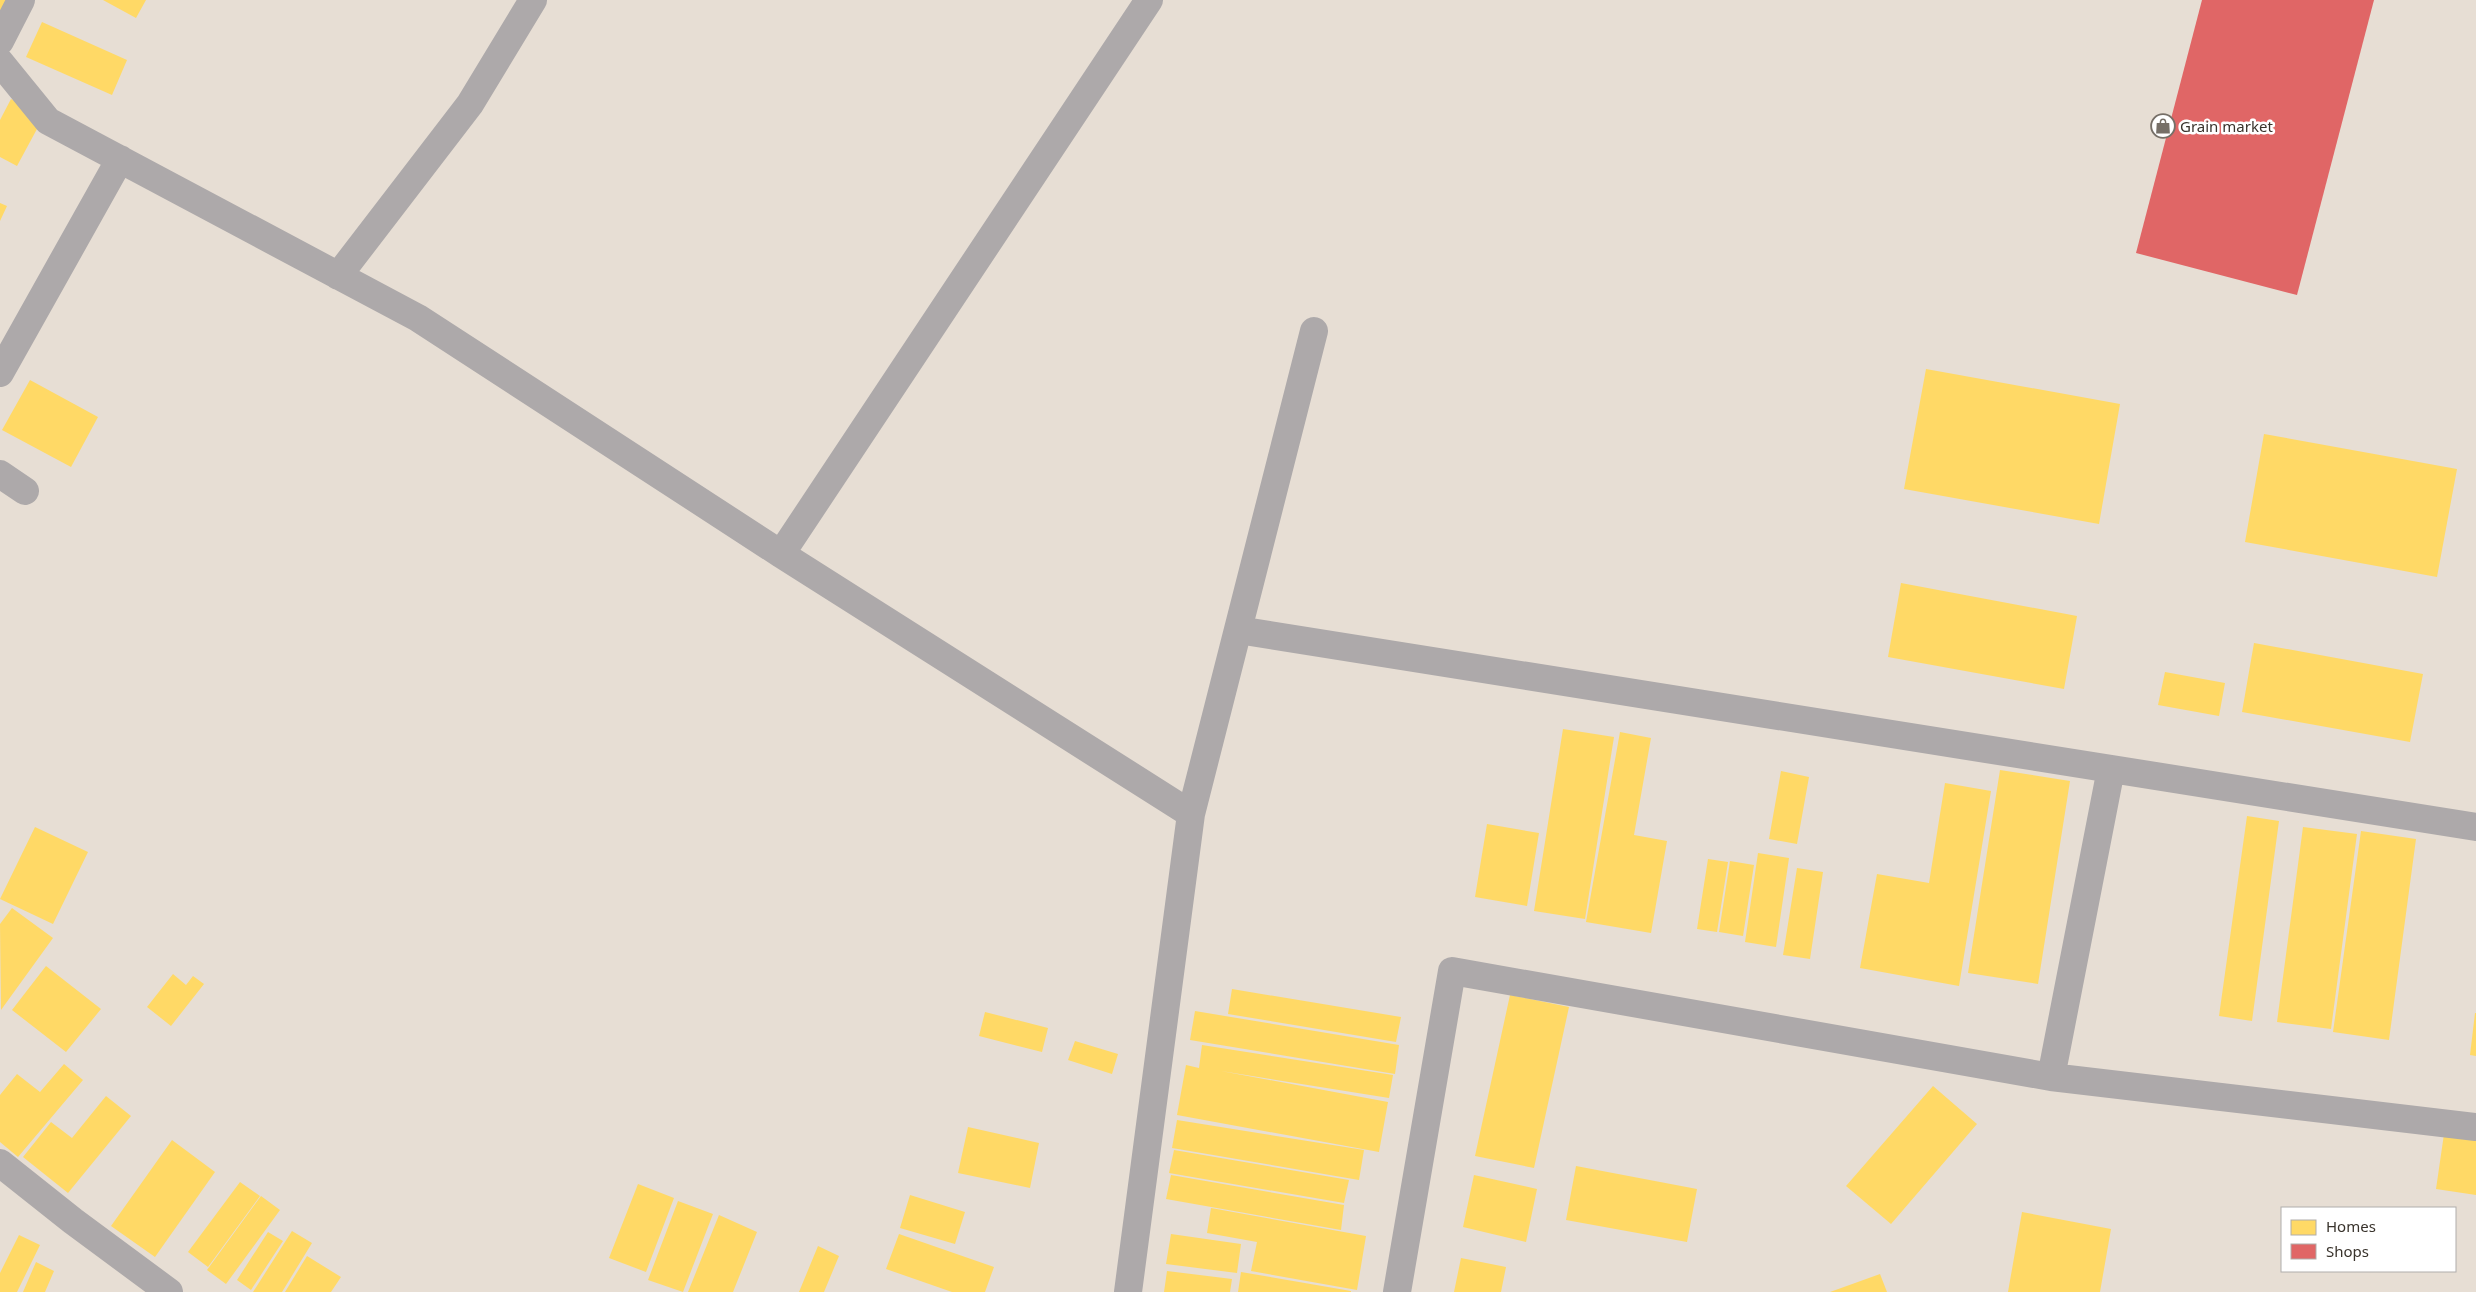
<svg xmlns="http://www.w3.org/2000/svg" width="2476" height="1292" font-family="'Noto Sans',sans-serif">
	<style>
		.homes { fill: #ffd966 }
		.shops { fill: #e06666 }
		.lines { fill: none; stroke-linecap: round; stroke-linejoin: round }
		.minor { stroke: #ada9aa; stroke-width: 28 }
		.labels { text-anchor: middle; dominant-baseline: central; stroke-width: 5; stroke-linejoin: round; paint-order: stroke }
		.poi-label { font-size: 15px; fill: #39332c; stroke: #fff; text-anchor: start }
	</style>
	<rect width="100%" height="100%" fill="#e7ded4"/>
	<!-- homes -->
	<path class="homes" d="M0,0H8L0,17Z
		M103,0H146L136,18Z
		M42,22L127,60L112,95L26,57Z
		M11,99L44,116L17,166L0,157V120Z
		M0,203L7,206L0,221Z
		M1926,369L2120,404L2099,524L1904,489Z
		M30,380L98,417L71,467L2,430Z
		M2264,434L2457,469L2437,577L2245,542Z
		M1901,583L2077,616L2064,689L1888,657Z
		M2254,643L2423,674L2410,742L2242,712Z
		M2165,672L2225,683L2219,716L2158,705Z
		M1563,729L1614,737L1585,919L1534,911Z
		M1620,732L1651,738L1634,835L1667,841L1651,933L1586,922Z
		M2000,770L2070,781L2038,984L1968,973Z
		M1781,771L1809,777L1797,844L1769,839Z
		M1945,783L1991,791L1959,986L1860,968L1877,874L1929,883Z
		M2247,816L2279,821L2252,1021L2219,1016Z
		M1487,824L1539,833L1527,906L1475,897Z
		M35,827L88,852L53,924L0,899Z
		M2303,827L2357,834L2331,1029L2277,1022Z
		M2361,831L2416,839L2389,1040L2333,1032Z
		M1758,853L1789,858L1776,947L1745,942Z
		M1708,859L1728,862L1717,932L1697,929Z
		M1730,861L1754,865L1743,936L1719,932Z
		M1797,868L1823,872L1810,959L1783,955Z
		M12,908L53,938L1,1010L0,924Z
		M46,966L101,1009L66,1052L12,1010Z
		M173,974L186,985L193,976L204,984L171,1026L147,1007Z
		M1232,989L1401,1017L1396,1042L1228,1014Z
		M1510,995L1569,1007L1534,1168L1475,1156Z
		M1195,1011L1399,1045L1395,1074L1190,1040Z
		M985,1012L1048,1028L1042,1052L979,1036Z
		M2475,1013H2476V1056L2470,1055Z
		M1075,1041L1118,1054L1112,1074L1068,1060Z
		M1202,1045L1393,1075L1389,1098L1221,1071L1388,1102L1379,1152L1177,1115L1186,1065L1199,1068Z
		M64,1064L83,1080L18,1157L0,1142V1095L17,1074L40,1092Z
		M1933,1086L1977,1124L1891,1224L1846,1186Z
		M106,1096L131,1116L68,1193L23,1157L51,1122L72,1138Z
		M1177,1120L1364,1150L1359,1180L1172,1148Z
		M968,1127L1039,1143L1030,1188L958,1173Z
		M2444,1134L2476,1139V1195L2436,1189Z
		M172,1140L215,1172L155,1257L111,1226Z
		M1174,1150L1349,1180L1344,1203L1169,1173Z
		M1576,1166L1697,1189L1687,1242L1566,1220Z
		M1171,1175L1344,1205L1341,1230L1166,1199Z
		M1474,1175L1537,1189L1526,1242L1463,1227Z
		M240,1182L260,1196L208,1267L188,1252Z
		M638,1184L674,1198L646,1272L609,1258Z
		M910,1195L965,1212L955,1244L900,1228Z
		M261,1196L280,1210L226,1284L207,1270Z
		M678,1201L713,1214L683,1292L648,1280Z
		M1211,1208L1366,1236L1357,1290L1251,1271L1257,1242L1207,1233Z
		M2022,1212L2111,1229L2100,1292H2008Z
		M719,1215L757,1232L733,1292H688Z
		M292,1231L312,1243L282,1292H253Z
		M268,1232L283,1241L251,1290L237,1280Z
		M899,1234L994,1267L985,1292H952L886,1269Z
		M1171,1234L1241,1244L1237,1273L1166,1264Z
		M19,1235L40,1245L17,1292H0V1273Z
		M818,1246L839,1256L824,1292H799Z
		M307,1256L341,1277L331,1292H285Z
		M1461,1258L1506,1267L1501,1292H1454Z
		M36,1262L54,1271L45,1292H23Z
		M1167,1271L1232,1279L1230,1292H1164Z
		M1241,1272L1351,1291V1292H1238Z
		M1880,1274L1887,1292H1830Z"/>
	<!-- shops -->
	<path class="shops" d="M2202,0H2374L2297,295L2136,253Z"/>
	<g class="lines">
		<!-- minor -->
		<path class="minor" d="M0,41L21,0
			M0,62L48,121L418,318L781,554L1191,814L1128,1292
			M338,276L470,104L533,0
			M0,373L120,159
			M0,474L25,491
			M781,554L1149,0
			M1238,630L2476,827
			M1191,814L1314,331
			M2051,1077L2111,769
			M0,1163L73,1221L169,1292
			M1397,1292L1452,971L2051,1077L2476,1127"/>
	</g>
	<!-- icons -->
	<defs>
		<g id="shop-ring" transform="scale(1.25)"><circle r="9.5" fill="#fff" stroke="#766f67" stroke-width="1.5"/><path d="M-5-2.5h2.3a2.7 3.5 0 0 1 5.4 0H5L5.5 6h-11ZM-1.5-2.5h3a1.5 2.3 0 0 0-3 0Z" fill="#766f67"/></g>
	</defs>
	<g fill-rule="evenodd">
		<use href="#shop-ring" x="2163" y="126"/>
	</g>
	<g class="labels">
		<!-- poi labels -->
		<g class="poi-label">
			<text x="2180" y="126">Grain market</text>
		</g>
	</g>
	<!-- legend -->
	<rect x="2281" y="1207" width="175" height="65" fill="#ffffff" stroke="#b0adab"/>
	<rect x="2291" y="1220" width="25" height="15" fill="#ffd966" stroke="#b0adab"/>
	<text x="2326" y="1232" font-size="15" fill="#39332c">Homes</text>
	<rect x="2291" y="1244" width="25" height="15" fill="#e06666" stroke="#b0adab"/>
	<text x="2326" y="1257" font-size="15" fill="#39332c">Shops</text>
</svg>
